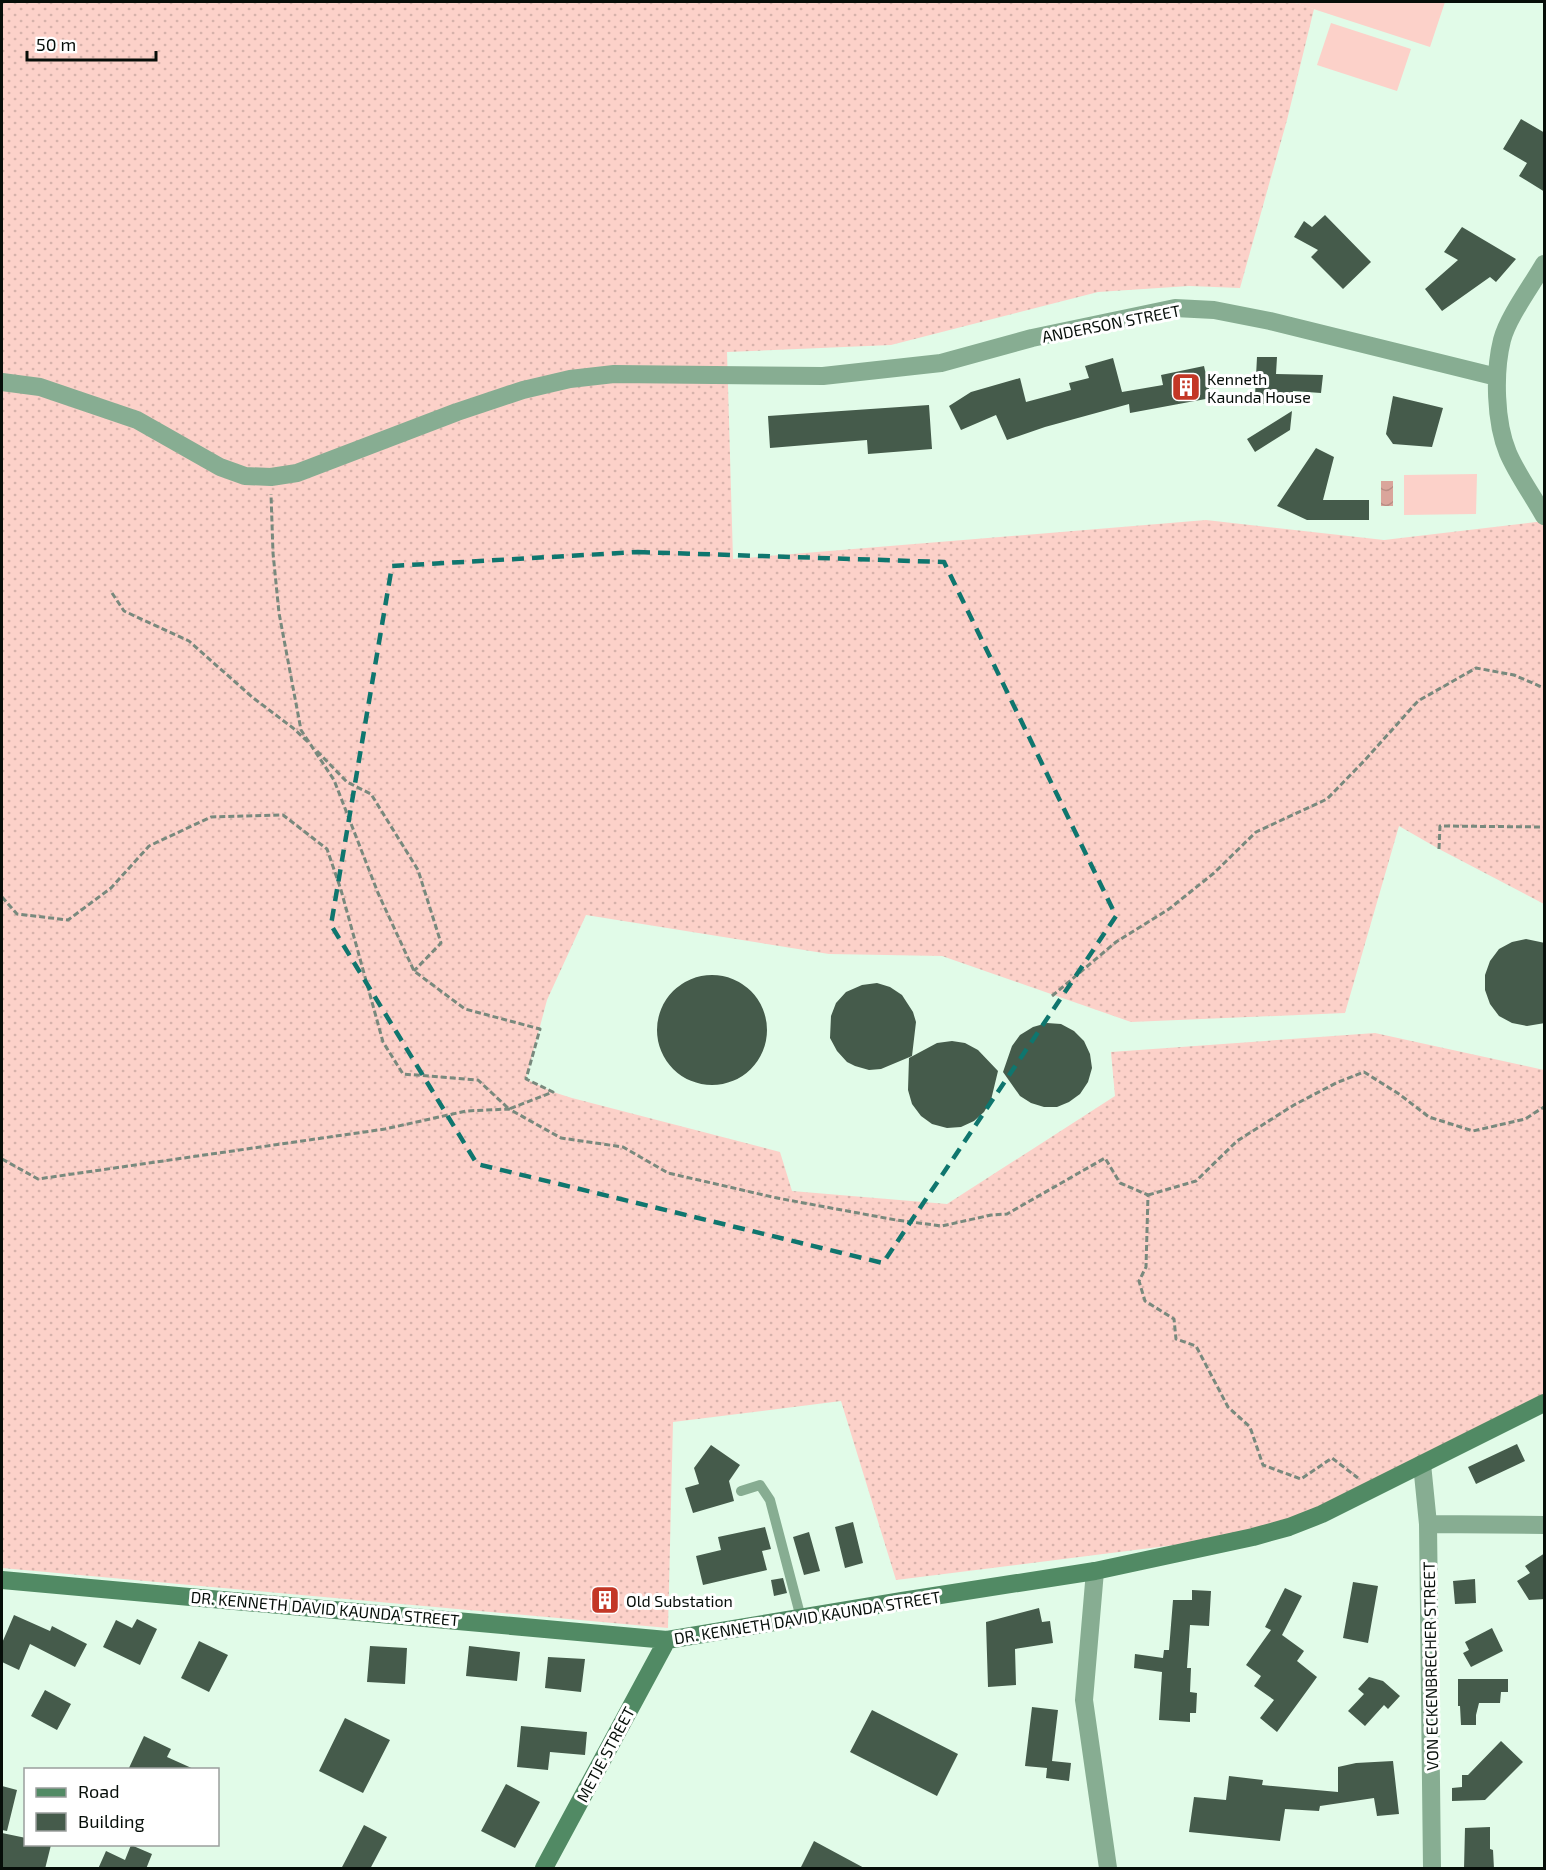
<svg xmlns="http://www.w3.org/2000/svg" width="1546" height="1870" font-family="'Exo 2',sans-serif">
	<style>
		.grass { fill: url(#grass-dots) }
		.garden { fill: #fcd1c9 }
		.water { fill: url(#water-waves) }
		.building { fill: #455b4b }
		.lines { fill: none; stroke-linecap: round; stroke-linejoin: round }
		.path { stroke: #78897d; stroke-width: 3; stroke-dasharray: 6 3; stroke-linecap: butt }
		.lane { stroke: #87ad92; stroke-width: 10 }
		.street { stroke: #87ad92; stroke-width: 18 }
		.secondary { stroke: #518a64; stroke-width: 18 }
		.marked { fill: none; stroke: #0f766e; stroke-width: 4.5; stroke-dasharray: 12 8; stroke-linejoin: round }
		.labels { text-anchor: middle; dominant-baseline: central; stroke-width: 6; stroke-linejoin: round; paint-order: stroke }
		.street-label { font-size: 16px; fill: #060e09; stroke: #fff }
		.poi-label { font-size: 16px; fill: #060e09; stroke: #fff; text-anchor: start }
	</style>
	<defs>
		<pattern id="grass-dots" width="8" height="8" patternUnits="userSpaceOnUse" patternTransform="scale(1.5)"><rect width="8" height="8" fill="#fcd1c9"/><path d="M2 2h.1M6 6h.1" fill="none" stroke="#d6b2ab" stroke-width="1.8" stroke-linecap="round"/></pattern>
		<pattern id="water-waves" width="16" height="10" patternUnits="userSpaceOnUse" patternTransform="scale(1.5)"><rect width="16" height="10" fill="#daa59b"/><path d="M0 5q4-4 8 0t8 0" fill="none" stroke="#ba8d84"/></pattern>
	</defs>
	<rect width="100%" height="100%" fill="#e1fbe8"/>
	<!-- grass -->
	<path class="grass" d="M2,2H1292L1314,9L1287,120L1240,288L1189,286L1098,292L891,345L727,352L733,559L1206,520L1384,540L1544,521V904L1439,849L1399,826L1345,1013L1131,1022L942,956L829,954L586,915L547,1000L526,1079L553,1092L572,1098L780,1152L792,1191L947,1204L1115,1096L1111,1052L1375,1033L1544,1070V1403L1322,1514L1222,1539L896,1580L841,1401L673,1422L668,1628L2,1568Z"/>
	<!-- garden -->
	<path class="garden" d="M1292,2H1445L1430,47Z
		M1331,23L1411,49L1397,91L1317,65Z
		M1477,474L1476,514L1404,515V475Z"/>
	<!-- water -->
	<path class="water" d="M1381,481H1393V506H1381Z"/>
	<!-- building -->
	<path class="building" d="M1521,119L1545,133V192L1519,176L1527,163L1503,149Z
		M1325,215L1371,262L1343,289L1311,257L1318,250L1294,237L1304,221L1312,227Z
		M1462,227L1516,259L1496,282L1490,277L1442,311L1425,289L1458,260L1444,252Z
		M1257,357H1277L1276,374L1323,375L1321,393L1293,391L1292,405L1263,404V397L1255,396Z
		M1113,358L1122,392L1163,385L1161,375L1204,366L1211,398L1130,413L1129,404L1045,427L1007,440L996,415L961,430L949,406L971,392L1020,378L1026,402L1071,390L1069,383L1089,378L1085,366Z
		M1393,396L1443,408L1432,447L1393,444L1386,434Z
		M929,405L932,449L868,454L867,440L770,448L768,416Z
		M1292,411L1290,430L1255,452L1247,439Z
		M1316,448L1334,457L1323,500H1369V520H1307L1277,506Z
		M1526,939L1545,943V1023L1527,1026L1512,1023L1499,1016L1490,1004L1485,990V975L1490,961L1499,949L1512,942Z
		M657 1030a55 55 0 1 1 110 0a55 55 0 1 1-110 0Z
		M877,983L890,987L902,995L913,1012L916,1022L912,1056L881,1069L869,1070L855,1066L847,1062L837,1051L830,1038L831,1016L836,1003L846,992L862,985Z
		M1047,1023L1061,1024L1074,1031L1084,1041L1090,1054L1092,1068L1088,1082L1080,1094L1069,1102L1057,1107H1044L1031,1103L1020,1096L1003,1072L1012,1046L1020,1035L1033,1027Z
		M952,1041L965,1043L978,1050L998,1071L991,1100L984,1112L974,1121L961,1127L947,1128L932,1124L921,1116L912,1104L908,1090L909,1058L937,1043Z
		M1517,1444L1525,1461L1476,1484L1468,1467Z
		M711,1445L740,1465L729,1481L734,1501L693,1513L685,1488L699,1484L694,1468Z
		M853,1522L863,1563L845,1568L835,1527Z
		M765,1527L771,1549L762,1551L767,1570L703,1585L696,1556L721,1550L718,1537Z
		M809,1532L820,1571L804,1575L793,1537Z
		M1545,1553V1599L1529,1600L1517,1581L1530,1573L1525,1566Z
		M783,1578L787,1593L774,1596L771,1580Z
		M1475,1579L1476,1603L1455,1604L1453,1581Z
		M1353,1582L1378,1586L1368,1643L1343,1638Z
		M1285,1588L1302,1596L1282,1635L1304,1651L1297,1661L1317,1677L1277,1732L1260,1718L1274,1700L1254,1686L1261,1676L1246,1665L1271,1630L1265,1627Z
		M1192,1590L1211,1591L1209,1626L1190,1625L1187,1668H1191L1190,1692L1197,1693L1196,1713H1190V1722L1159,1720L1162,1672L1134,1668L1135,1654L1163,1658L1164,1650H1169L1173,1600H1192Z
		M1039,1608L1042,1622L1050,1621L1053,1643L1015,1649L1016,1685L988,1687L986,1622Z
		M14,1615L50,1631L52,1626L87,1644L75,1667L30,1644L19,1670L2,1662V1643Z
		M137,1619L157,1629L140,1665L103,1647L116,1620L132,1628Z
		M1492,1628L1503,1651L1471,1667L1463,1653L1469,1650L1465,1642Z
		M199,1641L228,1655L209,1692L181,1678Z
		M370,1646L407,1648L405,1684L367,1682Z
		M469,1646L520,1652L517,1681L466,1676Z
		M548,1657L585,1659L581,1692L545,1688Z
		M1369,1677L1383,1681L1400,1696L1388,1709L1384,1705L1365,1726L1348,1711L1364,1694L1358,1689Z
		M1458,1679H1508V1692H1501L1500,1703H1479L1476,1715V1725H1461L1460,1706H1458Z
		M45,1690L71,1704L57,1730L31,1716Z
		M1032,1707L1058,1710L1052,1761L1071,1763L1069,1781L1046,1778L1047,1768L1025,1766Z
		M872,1710L958,1754L937,1796L850,1752Z
		M345,1718L390,1740L363,1793L319,1771Z
		M521,1726L587,1732L585,1755L550,1752L548,1770L517,1767Z
		M144,1736L171,1749L167,1757L196,1770H128Z
		M1501,1741L1523,1762L1485,1800L1452,1801V1788L1462,1787V1775H1468Z
		M1393,1761L1399,1814L1377,1816L1374,1798L1320,1806L1319,1811L1285,1809L1280,1841L1189,1832L1194,1797L1226,1800L1229,1776L1263,1780L1262,1785L1338,1792V1767L1356,1763Z
		M506,1784L540,1802L515,1848L481,1831Z
		M2,1786L17,1790L7,1831L2,1830Z
		M364,1825L387,1837L370,1869H341Z
		M1490,1827V1849L1493,1850L1494,1869H1464L1465,1828Z
		M2,1833L26,1838V1845H51L45,1869H2Z
		M814,1841L866,1869H800Z
		M131,1845L152,1854L146,1869H98L106,1851L125,1860Z"/>
	<g class="lines">
		<!-- path -->
		<path class="path" d="M112,593L124,611L189,641L252,697L293,728L308,742
			M317,751L347,782L371,794L418,870L441,943L414,971
			M1439,849L1440,826L1544,827
			M2,897L17,914L68,920L111,888L149,846L211,817L283,815L327,849L341,890L383,1042L403,1074L478,1080L509,1109L553,1092L526,1079L540,1029L465,1009L414,971L378,893L334,780L301,730L279,613L273,553L271,494
			M1052,996L1116,942L1169,909L1214,873L1256,832L1327,799L1364,761L1418,701L1476,668L1514,675L1544,688
			M2,1159L38,1179L385,1129L466,1111L509,1109L561,1138L623,1147L668,1173L777,1198L896,1220L942,1226L991,1215L1007,1214L1105,1158L1120,1183L1148,1195L1146,1267L1139,1281L1145,1301L1174,1319L1176,1339L1196,1346L1228,1407L1250,1427L1263,1465L1301,1479L1332,1458L1358,1478
			M1148,1195L1196,1181L1237,1141L1294,1105L1336,1083L1364,1072L1399,1094L1429,1117L1473,1131L1525,1119L1544,1107"/>
		<!-- lane -->
		<path class="lane" d="M741,1491L760,1485L770,1500L801,1618"/>
		<!-- street -->
		<path class="street" d="M1544,264C1532,285 1508,317 1502,340C1494,372 1495,422 1508,453C1517,474 1533,496 1544,516
			M2,382L40,387L137,420L220,467L245,476L271,477L297,473L457,412L523,390L570,379L614,374L823,376L941,363L1032,338L1175,308L1214,310L1270,321L1497,377
			M1422,1464L1428,1524L1432,1868
			M1428,1524L1544,1525
			M1095,1571L1084,1700L1108,1868"/>
		<!-- secondary -->
		<path class="secondary" d="M2,1580L667,1640L902,1601L1095,1571L1253,1537L1289,1527L1322,1514L1544,1403
			M544,1868L667,1640"/>
	</g>
	<!-- marked area -->
	<path class="marked" d="M638,552L944,562L1116,916L883,1263L477,1164L331,925L392,566Z"/>
	<!-- icons -->
	<defs>
		<g id="building-square" transform="scale(1.5)"><rect x="-9" y="-9" width="18" height="18" rx="4" fill="#c33726" stroke="#fff"/><path d="M-4-6H4V6H1V3H-1V6H-4ZM-2.5-4.3h1.7v1.8h-1.7ZM.8-4.3h1.7v1.8H.8ZM-2.5-1h1.7V.8h-1.7ZM.8-1h1.7V.8H.8Z" fill="#fff"/></g>
	</defs>
	<g fill-rule="evenodd">
		<use href="#building-square" x="1186" y="387"/>
		<use href="#building-square" x="605" y="1600"/>
	</g>
	<g class="labels">
		<!-- street labels -->
		<g class="street-label">
			<text transform="translate(1111 323) rotate(-11)">ANDERSON STREET</text>
			<text transform="translate(325 1608) rotate(5)">DR. KENNETH DAVID KAUNDA STREET</text>
			<text transform="translate(807 1617) rotate(-9)">DR. KENNETH DAVID KAUNDA STREET</text>
			<text transform="translate(1430 1666) rotate(-91)">VON ECKENBRECHER STREET</text>
			<text transform="translate(605 1754) rotate(-62)">METJE STREET</text>
		</g>
		<!-- poi labels -->
		<g class="poi-label">
			<text x="1207" y="378">Kenneth<tspan x="1207" dy="18">Kaunda House</tspan></text>
			<text x="626" y="1600">Old Substation</text>
		</g>
	</g>
	<!-- border -->
	<rect width="1546" height="1870" fill="none" stroke="#060e09" stroke-width="6"/>
	<!-- legend -->
	<rect x="24" y="1768" width="195" height="78" fill="#ffffff" stroke="#9b9f9d" stroke-width="1.5"/>
	<rect x="36" y="1788" width="30" height="9" fill="#518a64" stroke="#9b9f9d" stroke-width="1.5"/>
	<text x="78" y="1798" font-size="18" fill="#060e09">Road</text>
	<rect x="36" y="1813" width="30" height="18" fill="#455b4b" stroke="#9b9f9d" stroke-width="1.5"/>
	<text x="78" y="1828" font-size="18" fill="#060e09">Building</text>
	<!-- scale -->
	<path d="M27 51v9h129v-9" fill="none" stroke="#060e09" stroke-width="3"/>
	<text x="36" y="51" font-size="18" fill="#060e09" stroke="#ffffff" stroke-width="4.5" paint-order="stroke">50 m</text>
</svg>
